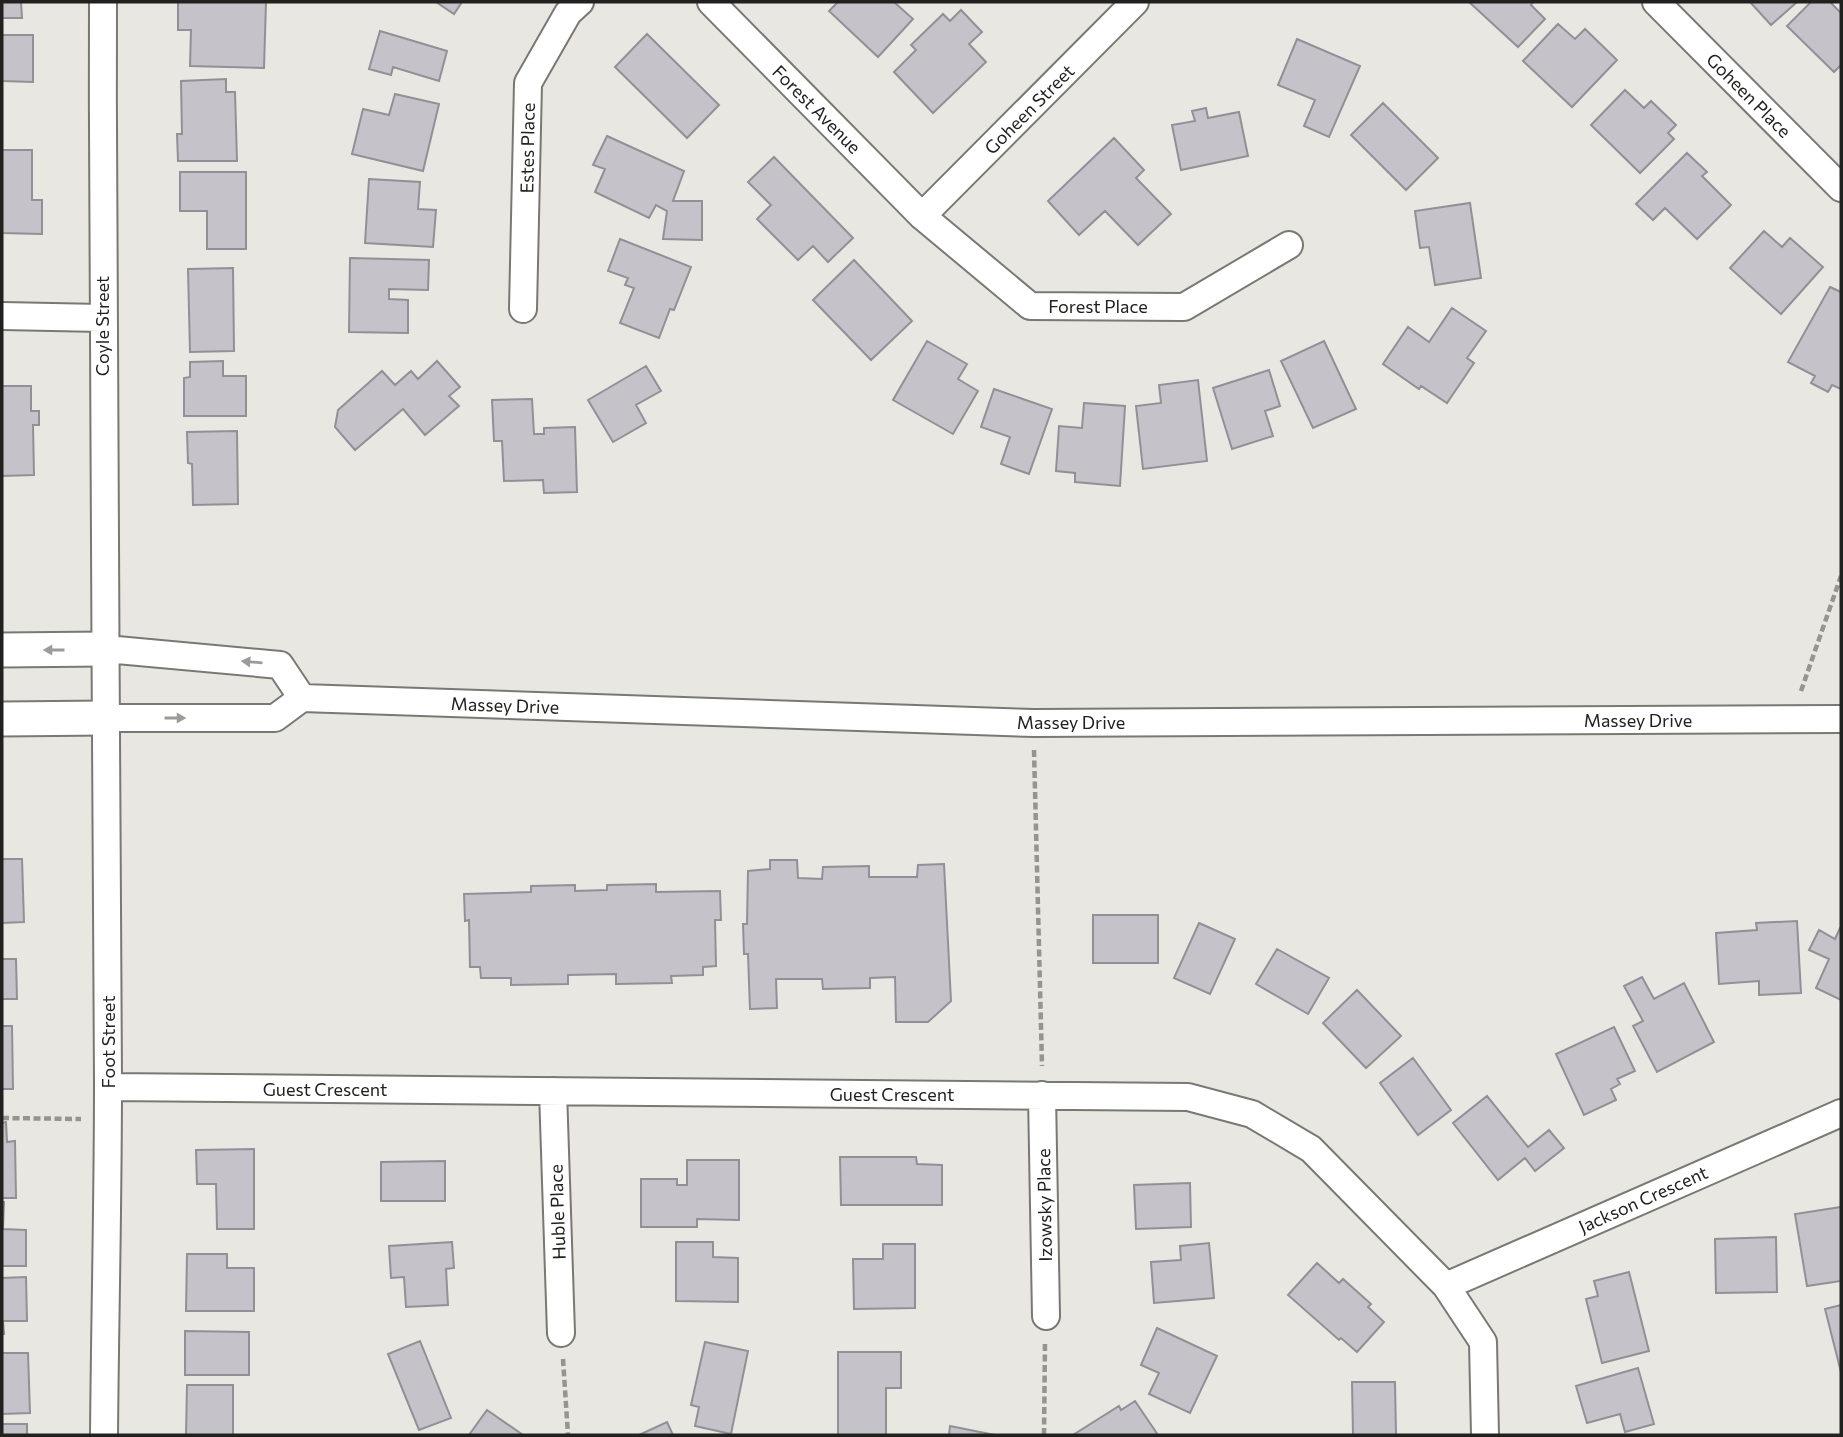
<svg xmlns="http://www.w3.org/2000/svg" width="1843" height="1437" font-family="Commissioner,sans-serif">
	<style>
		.building { fill: #c5c3c9; stroke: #929096; stroke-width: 2 }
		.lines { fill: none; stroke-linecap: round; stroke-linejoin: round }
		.minor-casing { stroke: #797872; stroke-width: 30 }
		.tertiary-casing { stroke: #797872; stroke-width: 37 }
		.path { stroke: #969490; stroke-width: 4.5; stroke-dasharray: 7 3.5; stroke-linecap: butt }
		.minor { stroke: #fff; stroke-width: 26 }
		.tertiary { stroke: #fff; stroke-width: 33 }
		.oneway { fill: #9b9b9a }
		.labels { text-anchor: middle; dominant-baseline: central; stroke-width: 5; stroke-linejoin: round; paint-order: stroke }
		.street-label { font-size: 18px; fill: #21211f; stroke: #fff }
	</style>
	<rect width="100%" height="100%" fill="#e9e7e1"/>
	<!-- building -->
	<path class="building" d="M2,2H21L22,18H2Z
		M178,2H266L264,68L190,66L191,30H178Z
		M436,2H462L454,14Z
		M838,2H894L913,19L878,57L829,11Z
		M1469,2H1533L1531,5L1545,19L1518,47Z
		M1750,2H1797L1771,25Z
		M1811,2H1830L1841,13V65L1834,72L1787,26Z
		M961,10L982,32L969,44L986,62L933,113L894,72L916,50L911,45L943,14L950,21Z
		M1558,24L1575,39L1585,29L1617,60L1572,107L1523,61Z
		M380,31L447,51L439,81L393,67L391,75L369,69Z
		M647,34L719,105L687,138L615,67Z
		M2,35H33V82L2,81Z
		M1297,39L1360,66L1329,137L1304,126L1315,100L1278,85Z
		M226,79V92H235L237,161H178L177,134H182L181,81Z
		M1625,90L1644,108L1651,101L1676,125L1668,133L1674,139L1640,173L1591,125Z
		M395,94L439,104L423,171L352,154L363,109L389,115Z
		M1383,103L1438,158L1406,190L1351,135Z
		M1206,108L1208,118L1239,112L1248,156L1181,170L1172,125L1195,121L1192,111Z
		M607,136L684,171L673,201H702V240L663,239L667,211L656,205L649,218L595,192L605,169L593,165Z
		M1114,138L1144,170L1136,178L1171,214L1138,245L1105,211L1079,235L1048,201Z
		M2,150H32V200H42V234L2,233Z
		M1687,153L1707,172L1702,176L1731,205L1697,239L1665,208L1653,220L1636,204Z
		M774,157L853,238L828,262L813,246L798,260L757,219L771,205L748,182Z
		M180,172H246V249H207V211H180Z
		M369,179L420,182L418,209L436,210L433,247L365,243Z
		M1470,203L1481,278L1435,285L1429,247L1420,248L1415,211Z
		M1764,231L1782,247L1790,238L1823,267L1781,314L1730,268Z
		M620,239L691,267L674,310L670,309L659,338L620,323L634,288L625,285L628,278L608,271Z
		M350,258L429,260L428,290L389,289V299L408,300V333L349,332Z
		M854,260L912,321L871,360L813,300Z
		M233,268L234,351L190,352L188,269Z
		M1830,287L1841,292V389L1832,385L1828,392L1811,383L1815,376L1788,362Z
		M1452,308L1486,331L1467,358L1474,363L1447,403L1421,386L1419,389L1383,364L1408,327L1429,342Z
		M927,341L967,364L958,379L978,391L953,434L893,400Z
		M1324,341L1356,409L1313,428L1281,361Z
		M223,361V376H246V416H184V378L190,377V362Z
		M437,361L460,387L449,396L459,406L425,435L403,409L355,450L335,427L338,410L382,371L395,385L411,371L418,379Z
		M646,366L661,391L636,405L646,423L613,442L588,400Z
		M1269,370L1280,406L1265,411L1273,436L1232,449L1213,388Z
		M1198,380L1207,461L1143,469L1136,406L1161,403L1159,385Z
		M2,386H31V411H39V425H33L34,475L2,476Z
		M994,389L1052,409L1029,474L1001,464L1010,437L981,427Z
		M532,399L534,434H544V428L575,427L577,492L544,493L543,480L504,481L502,441H494L492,400Z
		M1084,403L1125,406L1120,486L1075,482V473L1056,471L1059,426L1082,428Z
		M237,431L238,504L193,505L192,464L188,463L187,432Z
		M2,859H22L24,922L2,923Z
		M770,860H797L798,878L822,879L823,867L869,866V877H917L918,865L944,864L951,1001L928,1022H896L895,977L870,978V988L823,989L822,979H776L777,1008L750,1009L748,954H744L743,924H747L748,871L770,869Z
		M656,884V892L720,891L721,920H715L716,966L703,967V975L671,976L672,983L616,984V974L568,975V984L511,985V978H481L480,967H470L469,920L465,921L464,894L531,892V886L575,885V891L607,890V885Z
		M1093,915H1158V963H1093Z
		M1797,921L1801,993L1759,995V981L1719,984L1716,933L1757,930L1756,923Z
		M1199,923L1235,939L1210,994L1174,978Z
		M1840,928L1841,929V1000L1816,988L1829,959L1809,950L1819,930L1835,939Z
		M1277,949L1329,978L1308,1014L1256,984Z
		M2,959H16L17,999H2Z
		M1642,977L1654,999L1684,983L1714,1042L1657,1072L1633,1026L1643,1021L1624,986Z
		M1357,990L1401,1036L1366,1068L1323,1023Z
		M2,1026H12L13,1089H2Z
		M1614,1027L1635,1071L1617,1079L1620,1084L1611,1089L1616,1100L1584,1115L1556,1054Z
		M1413,1058L1451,1110L1418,1135L1380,1083Z
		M1487,1096L1528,1147L1549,1130L1564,1148L1535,1171L1525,1158L1498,1180L1453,1123Z
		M6,1122L7,1142L15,1141L16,1198H2V1123Z
		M254,1149V1229H217L216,1184H197L196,1150Z
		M840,1157H916L917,1164L942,1165V1205H841Z
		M687,1160H739V1220L697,1219V1227H641V1179H677V1185H687Z
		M445,1161V1201H381V1162Z
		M1190,1183L1191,1227L1136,1229L1134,1185Z
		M2,1202H4L3,1229L26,1230V1266H2Z
		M1841,1207V1281L1807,1286L1795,1214Z
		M1776,1237L1777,1292L1716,1293L1715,1239Z
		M452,1242L454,1268L446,1269L448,1305L406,1307L404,1277L391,1278L389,1246Z
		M676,1242H713V1257L738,1258V1302L676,1301Z
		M1209,1243L1214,1298L1154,1303L1151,1262L1181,1260L1180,1246Z
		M883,1244H915V1308L854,1309L853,1259H883Z
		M187,1254H227V1268H254V1311H186Z
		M1317,1263L1339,1283L1343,1279L1371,1304L1368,1307L1384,1322L1357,1352L1341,1338L1339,1340L1288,1295Z
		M1629,1272L1649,1351L1602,1363L1586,1299L1598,1296L1594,1281Z
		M26,1277L27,1321H3L4,1334H2V1278Z
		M1841,1305V1372L1825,1309Z
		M1157,1328L1217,1356L1190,1413L1149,1394L1159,1373L1141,1365Z
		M185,1331L249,1332V1375H185Z
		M420,1341L451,1418L419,1430L388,1354Z
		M705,1342L748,1351L731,1434L695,1426L699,1407L691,1405Z
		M838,1352H901V1388H886V1435H838Z
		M2,1353H28L30,1413L2,1414Z
		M1638,1368L1654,1424L1625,1432L1620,1414L1587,1423L1576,1386Z
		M1352,1382H1395L1396,1435H1353Z
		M187,1385H233V1435H186Z
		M1135,1401L1158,1435H1073L1119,1406L1121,1410Z
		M487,1410L523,1435H469Z
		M667,1422L673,1435H639Z
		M2,1424H27V1435H2Z
		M950,1426L995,1435H949Z"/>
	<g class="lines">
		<!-- minor casing -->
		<g class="minor-casing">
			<path id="minor" d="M103,2C102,362 107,722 108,1082C108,1200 105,1318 104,1435
				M711,2L922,216L1030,306L1184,307L1289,245
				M1656,2L1841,188
				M922,216L1135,2
				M523,309L528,83L568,13L580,2
				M2,316L102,318
				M106,649L280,665L302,698
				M106,718H275L302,698L1034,723L1841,719
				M108,1087L1188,1097L1252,1114L1311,1149L1446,1286L1483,1342L1485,1435
				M553,1091L561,1333
				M1042,1095L1046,1316
				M1446,1286L1841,1113"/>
		</g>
		<!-- tertiary casing -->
		<g class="tertiary-casing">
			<path id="tertiary" d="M2,650L106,649
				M2,719L106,718"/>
		</g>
		<!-- path -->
		<path class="path" d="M1801,691L1841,576
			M1034,750L1042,1066
			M2,1118L81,1119
			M563,1359L568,1435
			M1044,1435L1045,1342"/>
		<!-- minor -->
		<use href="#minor" class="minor"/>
		<!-- tertiary -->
		<use href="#tertiary" class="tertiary"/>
	</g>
	<!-- one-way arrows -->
	<defs><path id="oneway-solid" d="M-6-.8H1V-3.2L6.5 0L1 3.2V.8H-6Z" transform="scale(1.75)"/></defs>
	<g class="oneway">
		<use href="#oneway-solid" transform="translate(54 650) rotate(180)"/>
		<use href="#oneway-solid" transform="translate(252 662) rotate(-175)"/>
		<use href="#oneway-solid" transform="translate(175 718)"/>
	</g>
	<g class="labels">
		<!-- street labels -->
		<g class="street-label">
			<text transform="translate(1749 95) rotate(45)">Goheen Place</text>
			<text transform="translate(817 109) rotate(45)">Forest Avenue</text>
			<text transform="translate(1029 109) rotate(-45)">Goheen Street</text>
			<text transform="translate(527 148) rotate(-89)">Estes Place</text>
			<text x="1098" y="306">Forest Place</text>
			<text transform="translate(102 326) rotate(-90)">Coyle Street</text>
			<text transform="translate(505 705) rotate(2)">Massey Drive</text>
			<text x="1638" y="720">Massey Drive</text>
			<text x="1071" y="722">Massey Drive</text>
			<text transform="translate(108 1042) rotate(-90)">Foot Street</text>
			<text x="325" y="1089">Guest Crescent</text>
			<text x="892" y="1094">Guest Crescent</text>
			<text transform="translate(1643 1199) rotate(-24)">Jackson Crescent</text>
			<text transform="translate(1044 1205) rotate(-91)">Izowsky Place</text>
			<text transform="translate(557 1212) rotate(-92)">Huble Place</text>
		</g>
	</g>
	<!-- border -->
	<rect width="1843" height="1437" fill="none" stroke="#21211f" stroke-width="7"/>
</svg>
